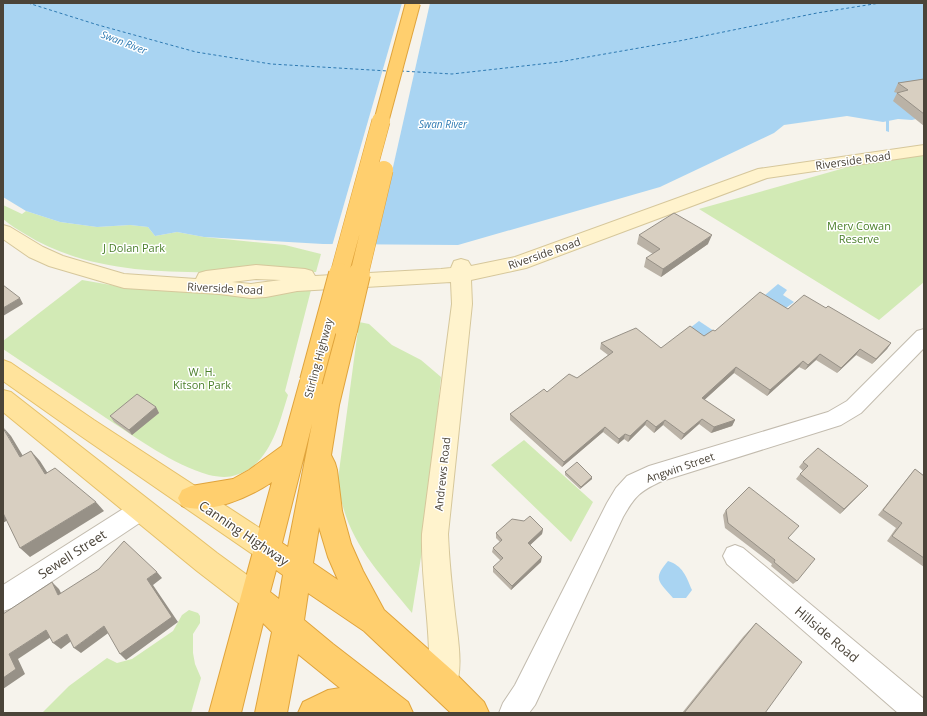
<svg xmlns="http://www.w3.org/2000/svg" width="927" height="716" font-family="'Open Sans',sans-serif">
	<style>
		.green { fill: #d2eab5 }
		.water { fill: #a9d4f2 }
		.pier { fill: #f6f3ec }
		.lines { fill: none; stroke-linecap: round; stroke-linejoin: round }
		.stream { fill: #a9d4f2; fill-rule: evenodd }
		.ferry { stroke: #2e7ab2; stroke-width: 1; stroke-dasharray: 3 2.5; stroke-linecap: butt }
		.street-casing { stroke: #c2bbae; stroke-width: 2 }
		.secondary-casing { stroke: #d6c79b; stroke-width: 2 }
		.primary-casing { stroke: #e6c16a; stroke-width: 2 }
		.highway-casing { stroke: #e0a43c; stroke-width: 2 }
		.street { fill: #fff; fill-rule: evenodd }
		.secondary { fill: #fff3cd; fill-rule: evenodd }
		.primary { fill: #ffe39c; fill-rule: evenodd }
		.highway { fill: #ffcf6e; fill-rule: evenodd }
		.highway-bridge-far2-casing { stroke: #e0a43c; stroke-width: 16; stroke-linecap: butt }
		.highway-bridge-far1-casing { stroke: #e0a43c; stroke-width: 19; stroke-linecap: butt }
		.highway-bridge-casing { stroke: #e0a43c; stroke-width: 24; stroke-linecap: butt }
		.highway-bridge-far2 { stroke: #ffcf6e; stroke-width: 14 }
		.highway-bridge-far1 { stroke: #ffcf6e; stroke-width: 18 }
		.highway-bridge { stroke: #ffcf6e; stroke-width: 22 }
		.wall { fill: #bab2a6 }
		.shaded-wall { fill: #979187 }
		.building { fill: #d8cfc1; stroke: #979187 }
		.labels { text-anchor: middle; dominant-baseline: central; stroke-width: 3; stroke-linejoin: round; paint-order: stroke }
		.far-water-label { font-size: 10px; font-style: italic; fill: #2e7ab2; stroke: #fff }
		.street-label { font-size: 11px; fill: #4b4439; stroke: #fff }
		.park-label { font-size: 11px; fill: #4a7f2a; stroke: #fff }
		.near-street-label { font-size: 13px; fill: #4b4439; stroke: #fff }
	</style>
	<rect width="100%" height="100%" fill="#f6f3ec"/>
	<!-- green -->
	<path class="green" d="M924,150V282L879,320L699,209L887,156Z
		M3,205L22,214L26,211L60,222L97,227L130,225L148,227L155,236L177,232L204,237L285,245L321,254L316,272C221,268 110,287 25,234C18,230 10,225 3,219Z
		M82,280L134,289L212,293L250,298L308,289L311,290L285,391L288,395C279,424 270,465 236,475C229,478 217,477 209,475C172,464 138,439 106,418C72,395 37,372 3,349V341Z
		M359,322L369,324L392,345L421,360L441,377L426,526L412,613C377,570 343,537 338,479Z
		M524,440L593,502L571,542L491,465Z
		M189,610L198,613L200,616V623L193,634V653L195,664L201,678L191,713H42L69,686L107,658L117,663L132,659L173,631L182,615Z"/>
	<!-- water -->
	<path class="water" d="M3,3H924V117L912,120L898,119L883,122L847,116L784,125L774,133L660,187L458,245L323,244L204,237L177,232L155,236L148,227L130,225L97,227L60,222L26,211L3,197Z
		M778,284L787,290L783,295L794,302L786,308L765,295Z
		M699,321L720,335L704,337L690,328Z
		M668,561C683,566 686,576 692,590L686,598H673C659,581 652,580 668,561Z"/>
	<!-- pier -->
	<path class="pier" d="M402,3H430L375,247L332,246Z"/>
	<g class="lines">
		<!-- stream -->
		<path class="stream" d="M886,120L889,121V132L886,131Z"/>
		<!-- ferry -->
		<path class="ferry" d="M28,3L98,25L196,52L271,64L388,71
			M401,71L452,74L559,62L679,41L817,13L880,3"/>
		<!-- street casing -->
		<g class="street-casing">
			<path id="street" d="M924,329V348L861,413L841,425L662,481C640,491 635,496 623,517L535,705L529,713H499L503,703L515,685L607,503L616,488L627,476L649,466L828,412L847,401L917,331Z
				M142,499L150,502L153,509L150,516L12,608L3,611V585L134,502Z
				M735,545L743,548L924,699V713H898L727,564L723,556L727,548Z"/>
		</g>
		<!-- secondary casing -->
		<g class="secondary-casing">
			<path id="secondary" d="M924,145V155L767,178L526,268L471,280L472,304L448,534C449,561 452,588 455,614C458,640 464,669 454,694L443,698L432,694C425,678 429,668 429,651C428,612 421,573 422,534L452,304L451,282L297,291L266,297L251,298L219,294L124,288L49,266L29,257L3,239V225L10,227L43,247L63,256L124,274L196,279L199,273L206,271L256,265L305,269L312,271L315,276L441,269L451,268L454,261L461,259L468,261L471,266L515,257L758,169ZM256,279L281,280L251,284L232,282Z"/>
		</g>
		<!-- primary casing -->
		<g class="primary-casing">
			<path id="primary" d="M3,360L11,363L94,420L278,540L282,549L278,558L268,562L258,558L78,434L3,381Z
				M3,390L11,392L217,553L265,588L269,598L265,608L255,612L245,608L197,571L3,412Z"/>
		</g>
		<!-- highway casing -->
		<g class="highway-casing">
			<path id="highway" d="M346,322L354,324L357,330L339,405L331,455L335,463L337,470L342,511L351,544L363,571L384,610L454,672L484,702L489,713H451L364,631L308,593L304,620L333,644L408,702L413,713H298L303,702L328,690L340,688L298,654L287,713H255L272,632L263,623L241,713H209L272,482C250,497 208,516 182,506L178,498L182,490L191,486L233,479L249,470L282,446L300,381L303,375L311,372L319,375L322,380L335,330L338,324ZM312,424L288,547L282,543ZM319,527L328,557L338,580L313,563ZM276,570L283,575L279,599L270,592Z"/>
		</g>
		<!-- street -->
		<use href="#street" class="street"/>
		<!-- secondary -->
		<use href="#secondary" class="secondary"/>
		<!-- primary -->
		<use href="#primary" class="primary"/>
		<!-- highway -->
		<use href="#highway" class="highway"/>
		<!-- highway-bridge-far2 casing -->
		<g class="highway-bridge-far2-casing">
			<path id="highway-bridge-far2" d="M381,122L413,3"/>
		</g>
		<!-- highway-bridge-far1 casing -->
		<g class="highway-bridge-far1-casing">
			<path id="highway-bridge-far1" d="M339,275L381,121
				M359,275L384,170"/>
		</g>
		<!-- highway-bridge casing -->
		<g class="highway-bridge-casing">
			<path id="highway-bridge" d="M346,330L359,274
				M311,381L340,274"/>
		</g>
		<!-- highway-bridge-far2 -->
		<use href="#highway-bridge-far2" class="highway-bridge-far2"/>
		<!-- highway-bridge-far1 -->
		<use href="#highway-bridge-far1" class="highway-bridge-far1"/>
		<!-- highway-bridge -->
		<use href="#highway-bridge" class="highway-bridge"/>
	</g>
	<!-- wall -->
	<path class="wall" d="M924,79V126L893,101L897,93L894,92L898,83Z
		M639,235L708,244L661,277L644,267L646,258L653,254L637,244Z
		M826,308L891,343L887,349L872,364L856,355L837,373L816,360L805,370L799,367L767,396L734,373L704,400L735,420L732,426L711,433L699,424L681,440L663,425L654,433L645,425L628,442L624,439L618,444L603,432L562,467L510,420V414L547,392L577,378L608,355L600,349L601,343L661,348L704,336L715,331L788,309Z
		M156,407L159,413L132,435L114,422L110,416Z
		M803,462L863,491L840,514L796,479L800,474L803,471L799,467Z
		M915,469L924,476V567L887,541L896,528L878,515L910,475Z
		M565,472L592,479L580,489L565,475Z
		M726,510L789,538L797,581L793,584L771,566L772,564L725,528L723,515Z
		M543,529L542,534L530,545L541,562L511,590L493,572V567L501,561L492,552L493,548L500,542L496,538V533Z
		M756,623L765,713H682L743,637Z"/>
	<!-- shaded-wall -->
	<path class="shaded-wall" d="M712,235L708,244L661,277L663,269Z
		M20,298L23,304L3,316V308Z
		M891,343L887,349L872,364L876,359Z
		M860,349L856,355L837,373L841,368Z
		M820,354L816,360L805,370L808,365Z
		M803,361L799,367L767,396L770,390Z
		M736,367L734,373L700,404L702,398Z
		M156,407L159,413L132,435L129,430Z
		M702,419L699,424L681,440L684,434Z
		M647,420L645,425L628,442L630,436Z
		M665,420L663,425L654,433L656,427Z
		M735,420L732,426L711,433L714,427Z
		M3,427L11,436L29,466L20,457Z
		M605,427L603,432L562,467L564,462Z
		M625,434L624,439L618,444L619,439Z
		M31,451L40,461L54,483L45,474Z
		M592,477V479L580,489L581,487Z
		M868,486L840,514L844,509Z
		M96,502L104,511L30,557L20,548Z
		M3,511L11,518L3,523Z
		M543,529L542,534L527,548L528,543Z
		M542,557L541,562L511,590L512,586Z
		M157,572L162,578L153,585L178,622L126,660L120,654L147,579Z
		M52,582L59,589L65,601L58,595Z
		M104,626L111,631L81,653L74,648Z
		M46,630L54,635L18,659L25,674L3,689V678L9,654Z
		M67,634L74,639L61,649L53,643Z"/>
	<!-- building -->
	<path class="building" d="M924,79V114L897,93L908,90L898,83Z
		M674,213L712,235L663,269L646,258L660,249L639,235Z
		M3,285L20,298L3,308Z
		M760,292L788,309L804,295L826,308L828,306L891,343L876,359L860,349L841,368L820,354L808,365L803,361L770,390L736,367L702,398L735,420L714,427L702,419L684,434L665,420L656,427L647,420L630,436L625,434L619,439L605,427L564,462L510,414L544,389L547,392L569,374L577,378L613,352L601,343L636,328L661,348L690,326L704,336L713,330L715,331Z
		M137,394L156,407L129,430L110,416Z
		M3,428L20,457L31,451L45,474L55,468L96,502L20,548L3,513Z
		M818,448L868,486L844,509L800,474L808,466L803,462Z
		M577,462L592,477L581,487L565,472Z
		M915,469L924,476V558L892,536L902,523L883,510Z
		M749,487L799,526L788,538L815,559L797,581L774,562L775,560L728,523L726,510Z
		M530,516L543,529L528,543L542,557L512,586L493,567L503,558L493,548L502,540L496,533L512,519L524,521Z
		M124,541L157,572L147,579L172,617L120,654L104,626L74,648L67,634L53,643L46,630L9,654L16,669L3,678V614L52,582L58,595L99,569Z
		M756,623L802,662L765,713H684Z"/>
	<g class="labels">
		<!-- far-water labels -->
		<g class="far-water-label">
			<text transform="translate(124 42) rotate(21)">Swan River</text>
			<text x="443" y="124">Swan River</text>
		</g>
		<!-- street labels -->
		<g class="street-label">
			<text transform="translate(853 160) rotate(-8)">Riverside Road</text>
			<text transform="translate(544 253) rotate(-19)">Riverside Road</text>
			<text transform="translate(225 288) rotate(3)">Riverside Road</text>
			<text transform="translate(318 358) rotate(-75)">Stirling Highway</text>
			<text transform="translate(680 467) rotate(-19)">Angwin Street</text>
			<text transform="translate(442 474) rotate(-84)">Andrews Road</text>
		</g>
		<!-- park labels -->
		<g class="park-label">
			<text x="859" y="225">Merv Cowan<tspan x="859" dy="13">Reserve</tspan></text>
			<text x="134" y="247">J Dolan Park</text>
			<text x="202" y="371">W. H.<tspan x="202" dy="13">Kitson Park</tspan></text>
		</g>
		<!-- near-street labels -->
		<g class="near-street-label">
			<text transform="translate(244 533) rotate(34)">Canning Highway</text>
			<text transform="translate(72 554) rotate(-33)">Sewell Street</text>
			<text transform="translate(827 634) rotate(40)">Hillside Road</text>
		</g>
	</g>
	<!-- border -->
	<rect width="927" height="716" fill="none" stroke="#4b4439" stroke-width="8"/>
</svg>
